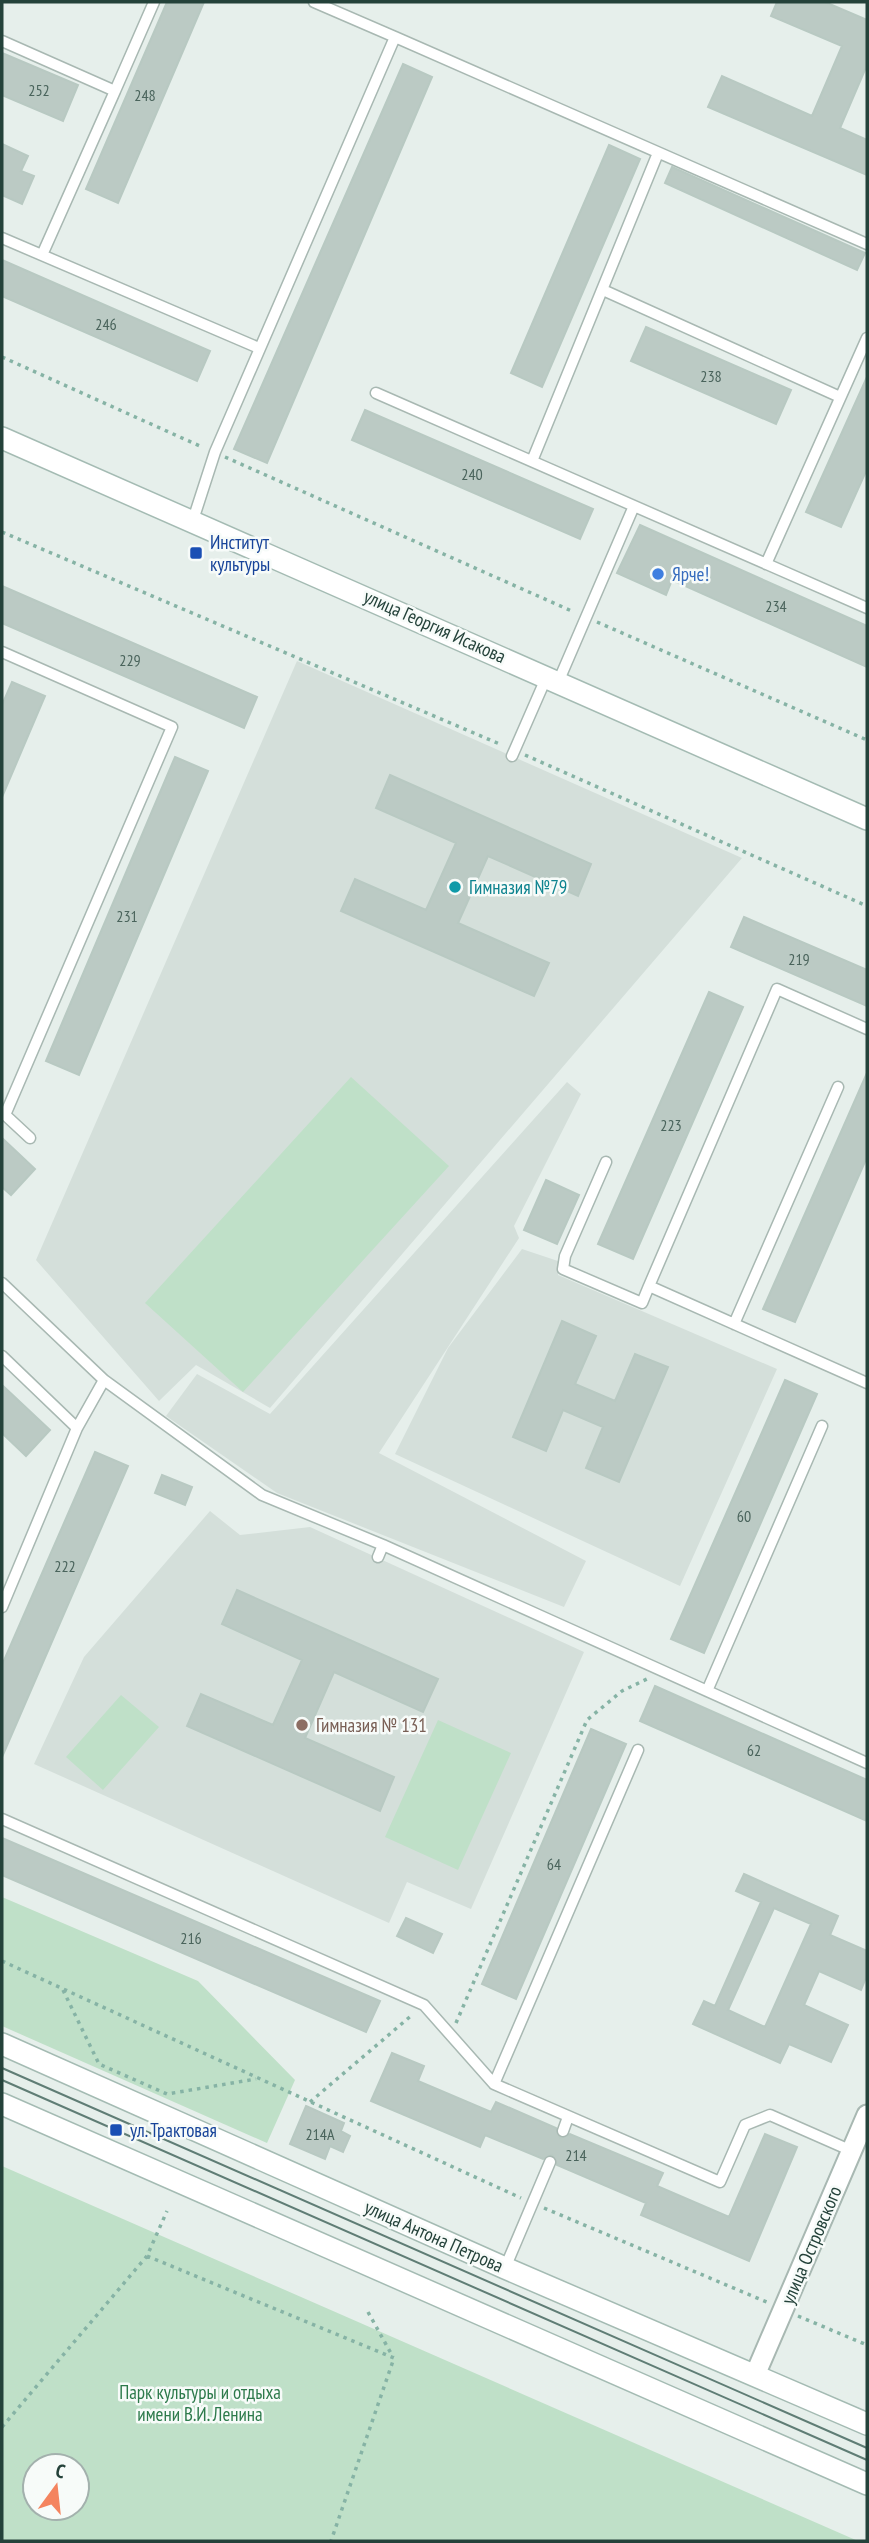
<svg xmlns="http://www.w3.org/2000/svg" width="869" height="2543" font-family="'PT Sans Narrow',sans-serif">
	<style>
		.built { fill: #d4dfda }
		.green { fill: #bfe0c8; fill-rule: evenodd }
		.building { fill: #bbcac4; stroke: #b8c9c2; stroke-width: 2; fill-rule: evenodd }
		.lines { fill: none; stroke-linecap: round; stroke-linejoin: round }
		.lane-casing { stroke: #a8b8b2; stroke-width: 13 }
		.street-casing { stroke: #a8b8b2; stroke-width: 23 }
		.secondary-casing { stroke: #a4bbb3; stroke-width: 24 }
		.path { stroke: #86b3a5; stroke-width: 3.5; stroke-dasharray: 3.5 5; stroke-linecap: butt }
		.lane { stroke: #fff; stroke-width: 10 }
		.street { stroke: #fff; stroke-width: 19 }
		.secondary { stroke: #fff; stroke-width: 21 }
		.tram { stroke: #5f7d75; stroke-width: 2 }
		.transit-dot { fill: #1a4fb4; stroke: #f7fbf9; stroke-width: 2.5 }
		.shop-dot { fill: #3f7fe0; stroke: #f7fbf9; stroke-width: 2.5 }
		.culture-dot { fill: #0f9aa8; stroke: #f7fbf9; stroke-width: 2.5 }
		.education-dot { fill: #8d6e63; stroke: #f7fbf9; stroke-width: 2.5 }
		.labels { text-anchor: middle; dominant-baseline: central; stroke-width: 5; stroke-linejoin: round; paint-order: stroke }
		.number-label { font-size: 16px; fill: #4a645c }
		.transit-label { font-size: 19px; fill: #164399; stroke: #f7fbf9; text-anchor: start }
		.shop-label { font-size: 19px; fill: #366cbe; stroke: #f7fbf9; text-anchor: start }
		.street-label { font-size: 19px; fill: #24423a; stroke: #f7fbf9 }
		.culture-label { font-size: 19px; fill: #0d838f; stroke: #f7fbf9; text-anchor: start }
		.education-label { font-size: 19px; fill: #785e54; stroke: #f7fbf9; text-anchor: start }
		.park-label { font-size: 19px; fill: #2d7a4b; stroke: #f7fbf9 }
	</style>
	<rect width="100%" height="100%" fill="#e6efeb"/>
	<!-- built -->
	<path class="built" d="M297,661L742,858L270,1408L196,1365L159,1401L36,1260Z
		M567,1082L581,1094L514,1226L519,1238L379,1453L586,1561L564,1607L277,1493L166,1416L197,1374L270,1414Z
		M522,1249L558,1261V1275L777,1369L680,1586L395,1454L448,1348Z
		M210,1511L240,1535L310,1527L584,1652L471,1909L407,1882L389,1923L34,1764L84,1657Z"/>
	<!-- green -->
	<path class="green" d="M351,1077L449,1166L243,1392L145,1303Z
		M121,1695L159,1727L103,1790L66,1757Z
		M438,1720L511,1753L458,1870L385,1837Z
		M2,1897L198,1981L295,2080L267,2143L2,2026Z
		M2,2166L858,2541H2ZM77,2466V2508H35V2466Z"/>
	<!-- building -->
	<path class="building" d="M167,2H204L118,203L86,189Z
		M777,2H825L867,20V65L840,128L867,140V175L708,107L722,76L812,116L842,46L771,16Z
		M2,53L78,85L63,121L2,95Z
		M403,64L432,77L267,463L234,449Z
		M2,144L28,156L21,171L34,176L22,204L2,195Z
		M609,145L640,159L542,387L511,373Z
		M672,167L865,253L857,270L665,183Z
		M2,260L210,351L197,381L2,296Z
		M646,327L791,390L776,424L631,361Z
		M867,377V469L841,527L806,512Z
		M365,410L593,509L580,539L352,440Z
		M640,525L867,626V667L672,580L666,595L617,573Z
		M2,586L257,697L244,728L2,623Z
		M12,682L45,696L2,797V705Z
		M175,757L208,771L79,1075L46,1061Z
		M390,775L591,864L578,896L488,856L458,923L549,963L534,996L341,911L355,879L426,910L456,843L376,808Z
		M744,917L867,970V1006L731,947Z
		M709,992L743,1007L633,1259L598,1244Z
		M867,1073V1157L795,1322L763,1309Z
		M2,1138L35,1169L11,1195L2,1187Z
		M546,1180L579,1195L557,1244L524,1230Z
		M562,1321L596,1336L575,1384L615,1401L635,1354L668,1367L619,1482L586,1468L603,1427L563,1410L546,1451L513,1437Z
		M785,1380L817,1394L704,1653L671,1639Z
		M2,1385L50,1430L26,1456L2,1433Z
		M95,1452L128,1466L2,1757V1665Z
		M162,1475L192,1487L185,1505L155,1493Z
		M237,1590L438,1679L423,1712L334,1672L305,1738L394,1777L380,1811L187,1726L201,1694L273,1725L302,1660L222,1624Z
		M655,1686L867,1780V1821L640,1721Z
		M591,1729L626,1744L516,1999L482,1984Z
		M2,1838L380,2001L366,2032L2,1875Z
		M744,1874L838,1916L830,1935L867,1951V1975L861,1990L819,1971L804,2005L848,2025L831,2062L789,2044L780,2063L693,2024L704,2001L715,2006L761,1902L736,1891ZM774,1908L811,1924L765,2027L728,2010Z
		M406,1918L442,1934L433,1953L397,1936Z
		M392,2053L424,2066L418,2081L491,2112L496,2102L556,2128L560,2138L570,2134L663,2173L657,2186L729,2217L765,2134L797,2147L749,2261L641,2215L646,2203L557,2165L552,2155L543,2159L485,2135L480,2147L371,2101Z
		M306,2106L344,2123L341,2131L350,2136L343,2152L330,2146L325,2159L290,2144Z"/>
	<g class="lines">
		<!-- lane casing -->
		<g class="lane-casing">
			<path id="lane" d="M314,2L395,37
				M2,41L115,91L42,255
				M115,91L154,2
				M2,238L259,348
				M603,290L840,397
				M376,393L867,608
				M532,461L658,153
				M193,520L215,452L395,37L867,244
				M766,564L867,338
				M2,652L172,727L5,1115
				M559,680L634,506
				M512,756L547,676
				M2,1112L30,1138
				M606,1162L565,1256L563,1269L642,1303L649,1286L867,1383
				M2,1283L104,1380L262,1495L383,1545L867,1763
				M649,1286L777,989L867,1029
				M734,1324L838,1087
				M2,1356L77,1428
				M378,1557L383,1545
				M2,1607L77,1428L104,1380
				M707,1691L822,1426
				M2,1819L424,2005L494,2084L720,2182L745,2125L770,2115L852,2151
				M494,2084L638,1750
				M563,2131L568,2117
				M505,2268L550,2162"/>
		</g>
		<!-- street casing -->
		<g class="street-casing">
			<path id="street" d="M755,2375L867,2115"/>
		</g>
		<!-- secondary casing -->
		<g class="secondary-casing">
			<path id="secondary" d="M2,438L867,819
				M2,2044L505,2268L867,2424
				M2,2104L867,2484"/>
		</g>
		<!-- path -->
		<path class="path" d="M2,357L202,447
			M225,457L574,612
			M2,532L502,745
			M597,622L867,740
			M525,755L867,906
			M2,1961L521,2198
			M63,1990L99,2064L167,2094L256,2079
			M456,2023L587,1720L622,1691L649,1678
			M310,2102L412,2015
			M544,2208L769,2303
			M147,2256L394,2358L331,2541
			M368,2312L393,2357
			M798,2316L867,2345
			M2,2427L147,2256L167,2211"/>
		<!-- lane -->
		<use href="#lane" class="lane"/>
		<!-- street -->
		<use href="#street" class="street"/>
		<!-- secondary -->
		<use href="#secondary" class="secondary"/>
		<!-- tram -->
		<path class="tram" d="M2,2068L867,2448
			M2,2080L867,2460"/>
	</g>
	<!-- markers -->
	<g class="transit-dot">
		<rect x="189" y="546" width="14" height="14" rx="3.5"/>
		<rect x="109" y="2123" width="14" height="14" rx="3.5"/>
	</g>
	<circle class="shop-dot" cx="658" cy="574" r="7"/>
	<circle class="culture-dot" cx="455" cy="887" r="7"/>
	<circle class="education-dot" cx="302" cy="1725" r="7"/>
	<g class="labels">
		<!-- number labels -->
		<g class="number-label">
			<text x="39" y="90">252</text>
			<text x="145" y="95">248</text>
			<text x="106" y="324">246</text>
			<text x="711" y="376">238</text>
			<text x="472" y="474">240</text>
			<text x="776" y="606">234</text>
			<text x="130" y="660">229</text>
			<text x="127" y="916">231</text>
			<text x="799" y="959">219</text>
			<text x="671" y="1125">223</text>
			<text x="744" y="1516">60</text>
			<text x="65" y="1566">222</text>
			<text x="754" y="1750">62</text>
			<text x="554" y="1864">64</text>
			<text x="191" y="1938">216</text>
			<text x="320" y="2134">214А</text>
			<text x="576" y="2155">214</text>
		</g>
		<!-- transit labels -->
		<g class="transit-label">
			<text x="210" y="542">Институт<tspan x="210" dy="22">культуры</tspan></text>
			<text x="130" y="2130">ул. Трактовая</text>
		</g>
		<!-- shop labels -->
		<g class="shop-label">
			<text x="672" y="574">Ярче!</text>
		</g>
		<!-- street labels -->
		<g class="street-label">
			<text transform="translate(435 626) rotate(24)">улица Георгия Исакова</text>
			<text transform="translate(434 2236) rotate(24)">улица Антона Петрова</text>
			<text transform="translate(811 2245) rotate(-67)">улица Островского</text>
		</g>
		<!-- culture labels -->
		<g class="culture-label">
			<text x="469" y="887">Гимназия №79</text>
		</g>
		<!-- education labels -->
		<g class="education-label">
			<text x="316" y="1725">Гимназия № 131</text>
		</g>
		<!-- park labels -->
		<g class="park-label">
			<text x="200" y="2392">Парк культуры и отдыха<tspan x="200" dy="22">имени В.И. Ленина</tspan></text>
		</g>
	</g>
	<!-- border -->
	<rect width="869" height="2543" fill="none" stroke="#24423a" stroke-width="7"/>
	<!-- north arrow -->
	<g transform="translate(56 2487) rotate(15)"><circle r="33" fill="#f7fbf9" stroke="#a3b1ad" stroke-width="2"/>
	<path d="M0-5L12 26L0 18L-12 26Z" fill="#f4845f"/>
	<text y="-10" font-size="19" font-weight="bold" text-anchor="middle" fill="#24423a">С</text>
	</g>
</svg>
